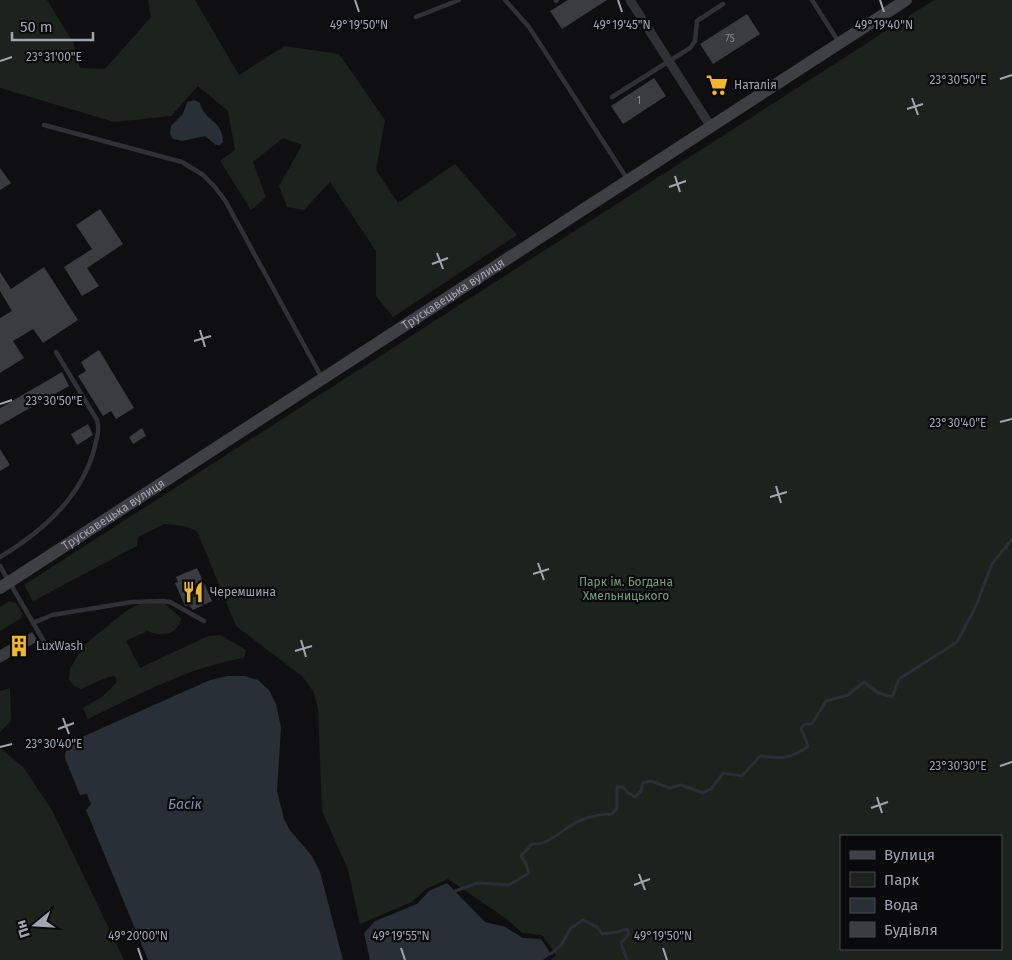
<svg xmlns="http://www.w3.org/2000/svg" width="1012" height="960" font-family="'Fira Sans',sans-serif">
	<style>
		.green { fill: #1c231d; fill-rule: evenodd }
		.water { fill: #282f36 }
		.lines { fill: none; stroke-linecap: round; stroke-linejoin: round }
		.stream { stroke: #282f36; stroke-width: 3 }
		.building { fill: #3b3c41 }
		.lane { stroke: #303136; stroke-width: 4.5 }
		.street { stroke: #303136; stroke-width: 9 }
		.secondary { stroke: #3e4046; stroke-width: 12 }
		.ticks { fill: none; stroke: #a0a5b2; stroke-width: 2 }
		.labels { text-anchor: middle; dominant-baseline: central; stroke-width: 4.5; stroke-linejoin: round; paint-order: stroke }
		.number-label { font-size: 10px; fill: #878b96 }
		.poi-label { font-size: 12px; fill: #a0a5b2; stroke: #0a0a0c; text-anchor: start }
		.street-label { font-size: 12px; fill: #a0a5b2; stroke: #0a0a0c }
		.park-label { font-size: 12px; fill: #779d7b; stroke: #0a0a0c }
		.water-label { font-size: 14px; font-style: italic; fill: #7791ad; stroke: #0a0a0c }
		.ticks-label { font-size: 12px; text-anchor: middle; fill: #a0a5b2; stroke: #0a0a0c; stroke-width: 4.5; stroke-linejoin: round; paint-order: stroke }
	</style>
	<rect width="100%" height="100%" fill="#0f0f11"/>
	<!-- green -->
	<path class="green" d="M0,0H47L73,42L80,68L105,69L151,17L148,0H195L239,75L285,46L339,54L385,120L376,170L398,203L455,164L517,235L393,317L376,296V251L330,182L304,210L287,207L279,186L302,145L283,138L253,162L266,197L251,210L220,161L235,150L228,111L198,86L171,116L114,122L0,88Z
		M934,0H1012V960H550L556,955L542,935L522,933L507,919L448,879L426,889L412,902L360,924L348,870L322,811L318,708L313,691L302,676L236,626L197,531L185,526L164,524L138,537L137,546L33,601L24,585ZM841,836H1001V949H841Z
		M9,601L16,603L22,613L21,618L0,631V607Z
		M164,603L181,618C179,635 161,637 147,631L126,641L140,668L208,636L221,635L246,650L244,658C188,667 138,695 88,719L83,708L103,696L117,682L115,676L108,677L81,689L74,686L69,680L70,669L83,646L126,611L139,604Z
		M10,688L11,721L0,732V691Z
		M0,748L23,767L53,812L124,960H0Z"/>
	<!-- water -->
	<path class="water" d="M194,100L200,103C204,121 223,120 223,142L220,145H216L205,136L182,141L173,139L170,134L171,126L183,114L187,102Z
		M227,676H245L258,680L269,690L276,704L281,727L277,791L284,819L289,829L312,856L320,872L343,960H148L86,810L91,804L87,794L80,795L65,758C64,747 74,742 82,737L210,680Z
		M447,883L485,922L505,927L523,938L541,939L551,954L543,960H370L364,933L375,921L417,904L429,891Z"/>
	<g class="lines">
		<!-- stream -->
		<path class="stream" d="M454,893L455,891L478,883L509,885L529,873L526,864L521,856L532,844C551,845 564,827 581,820C592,816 601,814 612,814L617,808V787H623L628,793L635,797L641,791L643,783L651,781L670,788L681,785L703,793L711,789L723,773L742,776L760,756C781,759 791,759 808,746L801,728L805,724H812L826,701L848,695L864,682L878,693L892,697L899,679L957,642L976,606L992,564L1012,539
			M548,954H551L561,945L571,928L583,920L597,927L602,934L617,932L627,929L629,934L621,943L627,960"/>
	</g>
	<!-- building -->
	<path class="building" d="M568,0H607L562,29L550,11Z
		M747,14L760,34L713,64L700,44Z
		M654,78L666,96L623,124L611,106Z
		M0,168L11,183L0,190Z
		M100,209L123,244L87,268L99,286L82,296L64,267L92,249L76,225Z
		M44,267L78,320L43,343L33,329L13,341L24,358L0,373V318L12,311L0,291V272L11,289Z
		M99,350L134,408L116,419L111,411L103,416L78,376L86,371L81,362Z
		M62,372L69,386L0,425V408Z
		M88,424L93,435L77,445L71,434Z
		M142,428L146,436L133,444L129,437Z
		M0,449L10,465L0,471Z
		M197,568L212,601L193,610L189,605L185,606L175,583L178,582L176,577Z
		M32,632L38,641L0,663V650Z"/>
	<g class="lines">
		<!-- lane -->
		<path class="lane" d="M505,0L529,27L628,180
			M812,0L838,41
			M556,1L557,0
			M416,17L459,0
			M612,97L690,48L695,41L697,21L723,4
			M44,125L182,162L203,175L215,187L226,202L322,378
			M0,557C42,532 83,496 95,446C97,437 100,430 97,420L56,352
			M0,566L46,645
			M33,623L52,615L132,602L163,601L170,602L204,621"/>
		<!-- street -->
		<path class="street" d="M630,0L711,127"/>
		<!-- secondary -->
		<path class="secondary" id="s1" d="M0,588L906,0"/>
	</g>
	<!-- ticks -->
	<path class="ticks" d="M355,0L359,12M618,0L622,12M880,0L884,12M0,61L12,57M1000,79L1012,75M912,98L918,115M907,109L923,104M675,176L680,192M669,187L686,181M437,253L443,269M432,264L448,258M200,330L205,347M194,341L211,336M0,404L12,400M1000,422L1012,419M776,486L781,503M770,497L787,492M538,563L544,580M533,574L549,569M301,640L306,657M295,651L312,646M63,718L69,734M58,729L74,723M0,747L12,744M1000,766L1012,762M877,797L882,813M871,808L888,802M639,874L645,890M634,885L650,879M138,948L142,960M401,948L405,960M663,948L667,960"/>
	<!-- icons -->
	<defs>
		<g id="supermarket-bare" transform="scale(1.725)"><path d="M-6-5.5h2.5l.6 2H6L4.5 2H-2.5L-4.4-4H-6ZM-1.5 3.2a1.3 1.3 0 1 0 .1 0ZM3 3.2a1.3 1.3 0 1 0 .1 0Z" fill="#f0b828" stroke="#0a0a0c" stroke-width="2.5" paint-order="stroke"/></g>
		<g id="restaurant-bare" transform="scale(1.725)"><path d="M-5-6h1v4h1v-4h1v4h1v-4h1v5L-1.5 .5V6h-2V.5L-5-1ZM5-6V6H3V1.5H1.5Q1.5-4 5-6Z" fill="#f0b828" stroke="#0a0a0c" stroke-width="2.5" paint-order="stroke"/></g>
		<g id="building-bare" transform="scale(1.725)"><path d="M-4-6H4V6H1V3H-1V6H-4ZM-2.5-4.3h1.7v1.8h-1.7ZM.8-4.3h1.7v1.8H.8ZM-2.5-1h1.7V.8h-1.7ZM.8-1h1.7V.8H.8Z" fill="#f0b828" stroke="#0a0a0c" stroke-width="2.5" paint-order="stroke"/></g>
	</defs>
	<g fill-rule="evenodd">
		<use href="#supermarket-bare" x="717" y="85"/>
		<use href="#restaurant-bare" x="193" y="592"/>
		<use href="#building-bare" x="19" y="646"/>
	</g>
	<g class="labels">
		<!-- number labels -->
		<g class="number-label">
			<text x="730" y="39">75</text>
			<text x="639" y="101">1</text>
		</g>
		<!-- poi labels -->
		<g class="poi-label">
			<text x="734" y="85">Наталія</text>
			<text x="210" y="592">Черемшина</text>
			<text x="36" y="646">LuxWash</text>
		</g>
		<!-- street labels -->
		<g class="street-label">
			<text stroke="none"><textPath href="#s1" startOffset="540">Трускавецька вулиця</textPath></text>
			<text stroke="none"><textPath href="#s1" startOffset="135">Трускавецька вулиця</textPath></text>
		</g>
		<!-- park labels -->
		<g class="park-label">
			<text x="626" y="582">Парк ім. Богдана<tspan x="626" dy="14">Хмельницького</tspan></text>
		</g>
		<!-- water labels -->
		<g class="water-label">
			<text x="185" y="804">Басік</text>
		</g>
	</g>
	<g class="ticks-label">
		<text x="359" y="29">49°19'50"N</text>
		<text x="622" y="29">49°19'45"N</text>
		<text x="884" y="29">49°19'40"N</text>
		<text x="54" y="61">23°31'00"E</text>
		<text x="958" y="84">23°30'50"E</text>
		<text x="54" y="405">23°30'50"E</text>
		<text x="958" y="427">23°30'40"E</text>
		<text x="54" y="748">23°30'40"E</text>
		<text x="958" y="770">23°30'30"E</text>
		<text x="138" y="940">49°20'00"N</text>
		<text x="401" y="940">49°19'55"N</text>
		<text x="663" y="940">49°19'50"N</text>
	</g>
	<!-- legend -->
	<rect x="840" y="835" width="162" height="115" fill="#0a0a0c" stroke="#46484e"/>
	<rect x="850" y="851" width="25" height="8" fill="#3e4046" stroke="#46484e"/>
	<text x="884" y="860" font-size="15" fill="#a0a5b2">Вулиця</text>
	<rect x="850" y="872" width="25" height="15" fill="#1c231d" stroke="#46484e"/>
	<text x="884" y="885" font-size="15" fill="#a0a5b2">Парк</text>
	<rect x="850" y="898" width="25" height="15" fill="#282f36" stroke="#46484e"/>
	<text x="884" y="910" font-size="15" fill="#a0a5b2">Вода</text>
	<rect x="850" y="922" width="25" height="15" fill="#3b3c41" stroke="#46484e"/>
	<text x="884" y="935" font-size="15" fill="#a0a5b2">Будівля</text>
	<!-- north arrow -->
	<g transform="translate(35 925) rotate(252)" stroke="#0a0a0c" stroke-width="4" paint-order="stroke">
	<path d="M0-4L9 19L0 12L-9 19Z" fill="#a0a5b2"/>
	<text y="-8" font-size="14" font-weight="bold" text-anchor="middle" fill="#a0a5b2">Пн</text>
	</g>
	<!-- scale -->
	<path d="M12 32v8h81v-8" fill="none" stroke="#a0a5b2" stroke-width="2.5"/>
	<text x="20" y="32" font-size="15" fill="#a0a5b2" stroke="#0a0a0c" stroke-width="4" paint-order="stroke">50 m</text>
</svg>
